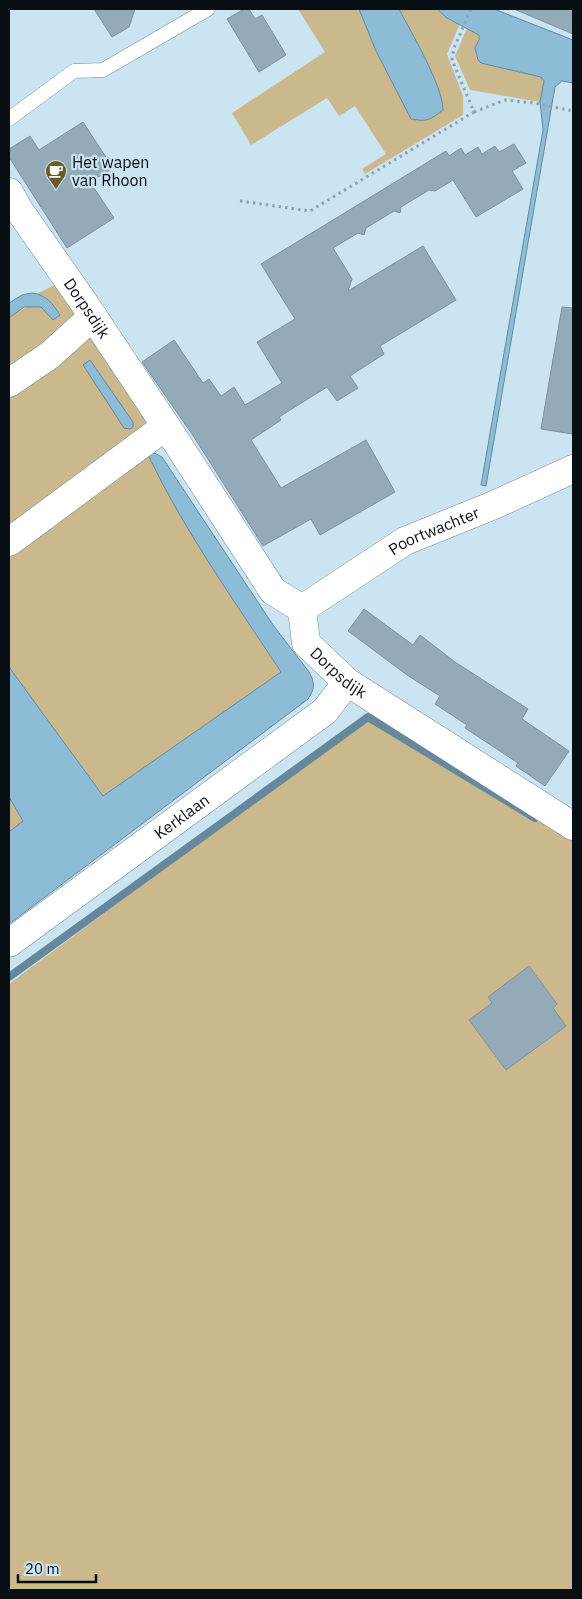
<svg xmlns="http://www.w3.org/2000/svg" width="582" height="1599" font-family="'IBM Plex Sans',sans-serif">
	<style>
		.green { fill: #cbb98d }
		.water { fill: #8dbcd7; stroke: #65889c }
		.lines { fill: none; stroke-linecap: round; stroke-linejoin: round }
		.stream { stroke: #65889c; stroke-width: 8 }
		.building { fill: #93abb8; stroke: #7b929f }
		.lane-casing { stroke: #768d9a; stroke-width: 15 }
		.street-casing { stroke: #768d9a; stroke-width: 29 }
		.secondary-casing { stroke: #768d9a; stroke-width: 29 }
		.path { stroke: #8fa3ae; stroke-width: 3; stroke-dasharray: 2.5 4; stroke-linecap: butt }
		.lane { stroke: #fff; stroke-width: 14 }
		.street { stroke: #fff; stroke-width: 28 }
		.secondary { stroke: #fff; stroke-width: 28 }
		.labels { text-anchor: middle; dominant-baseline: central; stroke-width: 4.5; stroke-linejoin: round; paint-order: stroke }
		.poi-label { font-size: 16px; fill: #070f14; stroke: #cbe4f2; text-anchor: start }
		.street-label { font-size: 16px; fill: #070f14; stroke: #cbe4f2 }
	</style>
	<rect width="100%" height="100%" fill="#cbe4f2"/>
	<!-- green -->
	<path class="green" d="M298,9H359L376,51L411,118C427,122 430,120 443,110C443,86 411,32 399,9H437L447,18L460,24L447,54L463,96V115L365,174L362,169L386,154L355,106L339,116L327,98L251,145L232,113L325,52Z
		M467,28L479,35L476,53L481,63L541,77L544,81L540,102L470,90L455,56Z
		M61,282L150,423L9,531V318C31,302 36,304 60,315C54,305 48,295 36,294Z
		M145,450L214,570L281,672L103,796L9,667V550Z
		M368,717L573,841V1590H9V984Z
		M9,797L23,821L9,832Z"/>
	<!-- water -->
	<path class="water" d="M359,9H399C411,32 443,86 443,110C430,120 427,122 411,119L376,51Z
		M437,9H494L573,40V83L562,81L555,87L486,486L481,485L543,130L540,102L544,81L541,77L481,63L478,60L475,48L479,40V35L447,18Z
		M32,293C47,295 52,303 60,315L53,320L41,307H24L9,318V303L22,295Z
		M90,360L133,422V427L130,429L124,428L83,365Z
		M152,452L162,457L273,625L309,672C315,682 315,689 308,699L9,924V832L23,821L9,797V667L103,796L281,672C235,602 185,532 148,455Z"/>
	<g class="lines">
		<!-- stream -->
		<path class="stream" d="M9,977L368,717L535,818"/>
	</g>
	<!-- building -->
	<path class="building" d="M94,9H135L129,27L112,37Z
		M244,9H249L255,19L262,15L286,55L259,72L227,19Z
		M514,9H573V34Z
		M83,122L113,168L90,182L114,218L67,248L9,157V149L30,136L39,150Z
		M514,144L526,163L512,171L523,189L476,217L453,180L435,191L429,190L401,207L400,213L394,211L366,228L364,235L358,233L333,248L352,279L348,291L423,246L456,300L380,346L384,354L350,376L358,388L337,401L327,387L279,417L281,420L251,440L281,488L366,440L395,492L320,535L311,519L263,546L194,437L142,362L174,340L203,383L209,379L221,396L234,387L245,405L282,383L257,342L295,319L261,264L446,151L449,156L461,148L465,155L478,147L482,154L495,146L499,152Z
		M562,307L573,308V434L541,429Z
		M364,609L413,645L420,635L455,662L528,709L522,719L569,751L545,786L516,766L518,763L465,728L467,725L435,704L440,696L407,675L348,631Z
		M529,966L557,1004L553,1008L566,1026L506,1070L469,1020L492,1003L488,997Z"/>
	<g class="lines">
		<!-- lane casing -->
		<g class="lane-casing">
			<path id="lane" d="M9,119L74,71L103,70L208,9"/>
		</g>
		<!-- street casing -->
		<g class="street-casing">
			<g id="street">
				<path d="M9,383L50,355L93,316"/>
				<path d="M9,542L166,426"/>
				<path id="s1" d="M302,609L405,541L494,505L573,469"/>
				<path id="s2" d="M9,943L325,711L347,682"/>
			</g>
		</g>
		<!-- secondary casing -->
		<g class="secondary-casing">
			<g id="secondary">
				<path id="s3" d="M9,192L19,210L82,300L166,426L273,591L302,609L306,643L347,682L573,826"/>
			</g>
		</g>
		<!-- path -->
		<path class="path" d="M474,112L505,100L534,103L573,111
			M240,201L310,211L474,112L452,60L454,48L471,9"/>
		<!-- lane -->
		<use href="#lane" class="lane"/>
		<!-- street -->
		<use href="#street" class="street"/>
		<!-- secondary -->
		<use href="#secondary" class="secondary"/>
	</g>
	<!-- icons -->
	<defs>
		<g id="cafe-pin" transform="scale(1.125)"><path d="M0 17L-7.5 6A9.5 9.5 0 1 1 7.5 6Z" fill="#6c5928" stroke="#cbe4f2"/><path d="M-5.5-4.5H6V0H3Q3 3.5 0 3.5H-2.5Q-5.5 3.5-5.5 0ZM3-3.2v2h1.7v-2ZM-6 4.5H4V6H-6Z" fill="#fff"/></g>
	</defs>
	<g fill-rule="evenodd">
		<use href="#cafe-pin" x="56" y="171"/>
	</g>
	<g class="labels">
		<!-- poi labels -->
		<g class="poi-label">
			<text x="72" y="162">Het wapen<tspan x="72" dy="18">van Rhoon</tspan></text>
		</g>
		<!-- street labels -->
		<g class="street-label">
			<text stroke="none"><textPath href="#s3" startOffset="140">Dorpsdijk</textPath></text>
			<text stroke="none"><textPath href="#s1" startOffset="154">Poortwachter</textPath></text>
			<text stroke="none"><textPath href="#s3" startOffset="591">Dorpsdijk</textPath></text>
			<text stroke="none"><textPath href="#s2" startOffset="214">Kerklaan</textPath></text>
		</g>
	</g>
	<!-- border -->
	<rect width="582" height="1599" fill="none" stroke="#070f14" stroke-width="20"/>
	<!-- scale -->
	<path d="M18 1574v8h78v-8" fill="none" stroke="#070f14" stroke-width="2.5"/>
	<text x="25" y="1574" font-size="15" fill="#070f14" stroke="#cbe4f2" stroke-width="4" paint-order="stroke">20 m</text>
</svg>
